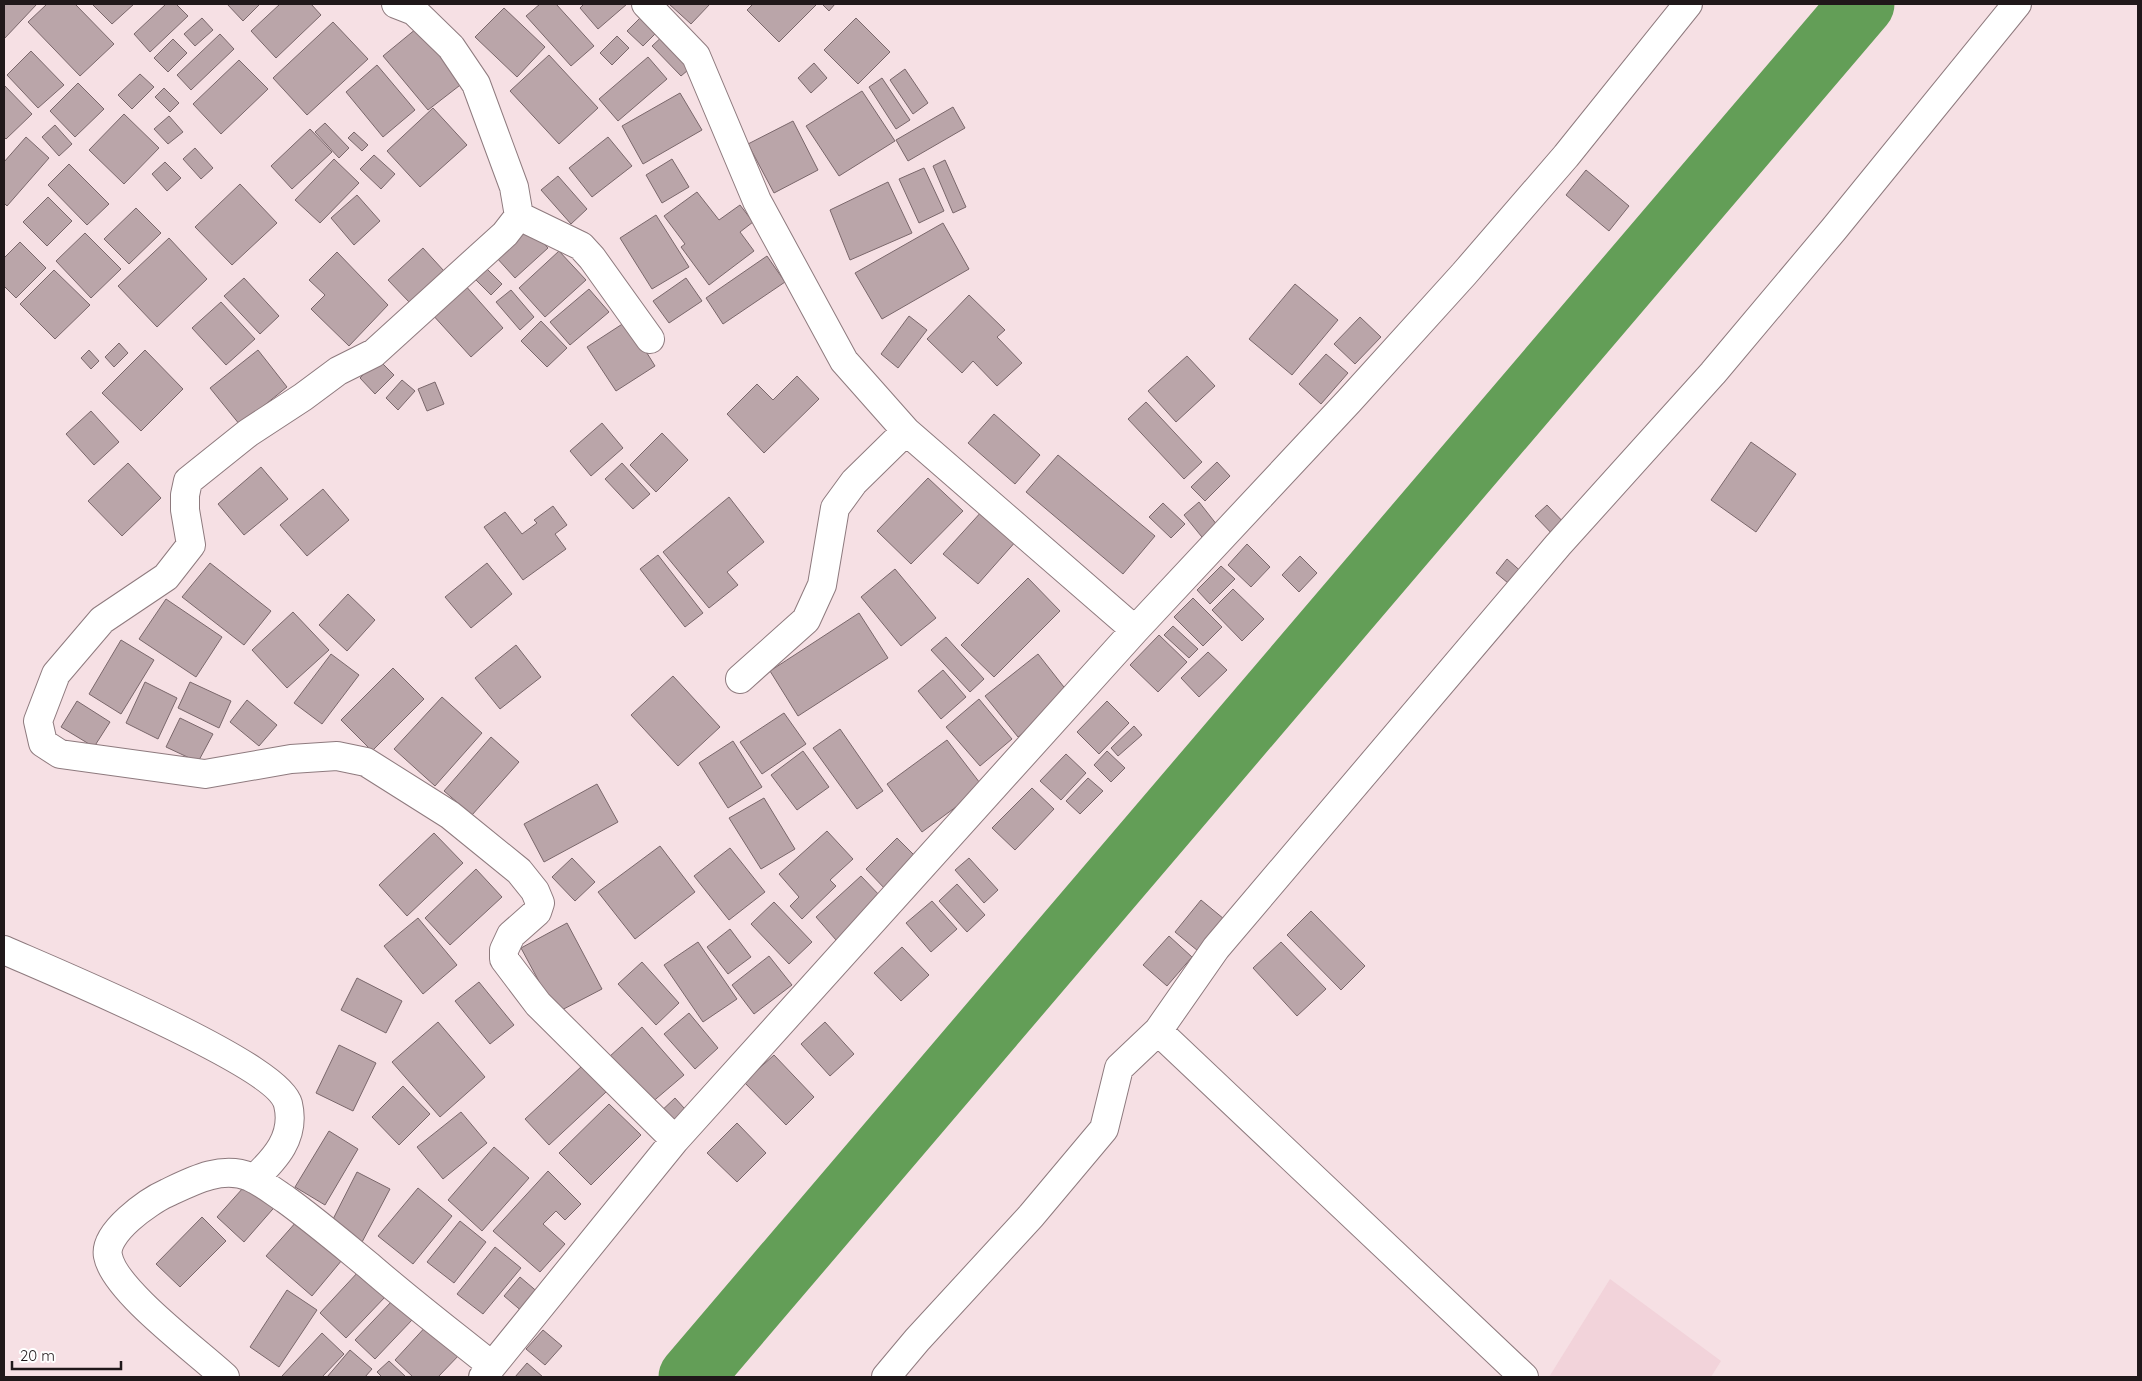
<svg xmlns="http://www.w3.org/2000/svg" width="2142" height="1381" font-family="Quicksand,sans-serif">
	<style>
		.built { fill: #f2d3da }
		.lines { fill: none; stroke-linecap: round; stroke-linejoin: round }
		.river { stroke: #639e57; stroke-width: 65 }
		.building { fill: #baa5a9; stroke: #7a676b }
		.minor-casing { stroke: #8e7a7e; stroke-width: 30 }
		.minor { stroke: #fff; stroke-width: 28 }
	</style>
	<rect width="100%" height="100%" fill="#f6e0e4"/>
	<!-- built -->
	<path class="built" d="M1610,1279L1721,1361L1711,1377H1549Z"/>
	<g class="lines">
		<!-- river -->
		<path class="river" d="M691,1377L1862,4"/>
	</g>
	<!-- building -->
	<path class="building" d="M4,4H37L4,39Z
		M47,4H75L114,44L80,76L28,22Z
		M92,4H134L112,24Z
		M166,4H176L188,16L150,52L134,34Z
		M227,4H260L243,21Z
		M280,4H311L321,15L276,58L251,31Z
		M540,4H556L594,46L571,66L526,16Z
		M584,4H627L598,29L580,8Z
		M669,4H710L691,24Z
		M753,4H817L779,42L747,10Z
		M822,4H835L829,11Z
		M504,8L545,47L517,77L475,37Z
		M646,12L661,28L643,46L627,31Z
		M202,18L213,30L195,46L184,34Z
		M856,18L890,52L858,84L824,50Z
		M333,22L368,59L307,115L273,78Z
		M422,24L468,79L428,110L383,56Z
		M220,34L234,49L191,90L177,75Z
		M665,34L694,65L681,76L652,46Z
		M617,36L629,48L612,65L600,53Z
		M173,39L187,53L168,72L154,58Z
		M31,51L64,85L38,108L7,75Z
		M549,55L598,108L559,144L510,91Z
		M648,57L667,79L618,121L599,99Z
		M239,60L268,89L221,134L193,104Z
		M814,63L827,78L811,93L798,78Z
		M377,65L415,110L383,137L346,92Z
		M905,69L928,103L913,114L890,80Z
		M140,74L154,87L132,109L118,95Z
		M882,78L910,120L896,129L869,87Z
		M78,83L104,109L75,137L50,111Z
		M4,85L32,114L6,139L4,137Z
		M164,88L179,103L170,112L155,97Z
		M862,91L895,141L839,176L806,126Z
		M680,93L702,130L643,164L622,126Z
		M953,107L965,128L908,161L896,140Z
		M433,108L467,145L420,187L387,151Z
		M124,114L159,148L124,184L89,150Z
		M169,116L183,132L168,144L154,129Z
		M793,121L818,170L774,193L748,144Z
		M325,123L349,148L339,158L315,132Z
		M55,125L72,144L59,156L42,137Z
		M310,129L332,152L292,189L271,166Z
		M354,132L368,145L362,151L348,138Z
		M26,137L49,158L7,206L4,203V162Z
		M608,137L632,166L592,197L569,168Z
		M195,148L213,168L201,179L183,159Z
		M374,155L395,174L381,189L360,169Z
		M334,159L359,183L320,223L295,200Z
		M672,159L689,187L662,203L646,175Z
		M945,160L966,207L953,213L933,166Z
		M165,162L181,178L167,191L152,174Z
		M69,164L109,204L87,225L48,185Z
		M924,168L944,211L919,223L899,179Z
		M1586,170L1629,206L1609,231L1566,195Z
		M558,176L587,209L571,224L541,190Z
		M888,182L912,233L850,260L830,210Z
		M240,184L277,223L232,265L195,227Z
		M697,192L719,220L740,205L753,222L740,232L754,251L709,285L681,247L685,244L664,216Z
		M357,195L380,221L354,245L331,218Z
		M48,197L72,221L47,246L23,222Z
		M136,208L161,233L129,264L104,239Z
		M656,215L689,267L652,289L620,238Z
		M943,223L969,269L882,319L855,273Z
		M529,227L548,248L515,278L496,257Z
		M85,233L121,269L91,298L56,261Z
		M169,238L207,279L157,327L118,286Z
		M20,242L46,268L16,298L4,286V258Z
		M423,248L444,271L410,303L388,280Z
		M559,251L586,280L545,317L519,288Z
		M337,252L388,305L349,346L311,309L325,295L309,280Z
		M767,256L785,282L723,324L706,298Z
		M482,264L502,284L491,295L471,275Z
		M54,270L90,305L55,339L20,304Z
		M244,278L279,316L260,334L224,296Z
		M686,278L702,301L669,323L653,301Z
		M464,284L503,328L471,357L431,313Z
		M1295,284L1338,320L1292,375L1249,339Z
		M589,289L609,312L570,345L550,322Z
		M511,290L534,317L520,330L496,302Z
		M969,295L1005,330L997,337L1022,363L997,386L973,361L962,373L927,339Z
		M221,302L255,339L226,365L192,328Z
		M909,316L927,330L898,368L881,354Z
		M1360,317L1381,337L1355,364L1334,344Z
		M541,321L567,348L547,367L521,341Z
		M627,321L655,366L616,391L587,347Z
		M119,343L128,353L114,367L105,357Z
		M89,350L99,361L91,369L81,358Z
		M145,350L183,389L141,431L102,393Z
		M258,350L287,387L240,425L210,388Z
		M1326,354L1348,373L1321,404L1299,384Z
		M1187,356L1215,386L1176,422L1148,391Z
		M378,359L394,375L375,394L360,378Z
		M797,376L819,399L764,453L727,414L757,384L773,400Z
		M402,380L415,391L398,410L386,398Z
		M435,382L444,404L427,411L418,389Z
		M1146,402L1202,462L1184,479L1128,419Z
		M91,411L119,442L94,465L66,434Z
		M994,414L1040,455L1015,484L968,443Z
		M602,423L623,448L591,476L570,451Z
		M662,433L688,460L656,492L630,465Z
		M1751,442L1796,474L1756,532L1711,500Z
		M1058,455L1155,536L1123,574L1026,492Z
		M1217,462L1230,476L1205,501L1191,487Z
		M128,463L161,498L122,536L88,501Z
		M622,463L650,494L633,509L605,479Z
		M261,467L288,499L244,535L218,504Z
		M928,478L963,511L911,564L877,531Z
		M323,489L349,520L307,556L280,525Z
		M729,497L764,542L727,572L738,585L709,608L663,552Z
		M1199,502L1221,530L1206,542L1184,515Z
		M1163,503L1185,524L1171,538L1149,517Z
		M1547,505L1568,527L1556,538L1535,516Z
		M553,506L567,525L555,534L566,549L523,580L484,527L505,512L522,534L537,523L534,520Z
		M983,510L1017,540L978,584L943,554Z
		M1247,544L1270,567L1251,587L1228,565Z
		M658,555L703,613L685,627L640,569Z
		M1300,556L1317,573L1299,592L1282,575Z
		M1507,559L1525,575L1514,588L1496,573Z
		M210,563L271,611L244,645L182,597Z
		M487,563L512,594L471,628L445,597Z
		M1221,566L1235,579L1210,604L1197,590Z
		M895,569L936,618L901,646L861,597Z
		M1028,578L1060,611L994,677L961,645Z
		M1233,589L1264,619L1242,641L1212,610Z
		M348,594L375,620L347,651L319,625Z
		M1193,598L1222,627L1203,646L1174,617Z
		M166,599L222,637L196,677L139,639Z
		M293,612L329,650L287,688L252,650Z
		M859,613L888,658L798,716L770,671Z
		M1173,626L1198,649L1189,658L1164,635Z
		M1159,635L1187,662L1158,692L1130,665Z
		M946,637L984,679L970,692L931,650Z
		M121,640L154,660L121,714L89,694Z
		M516,645L541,677L500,709L475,678Z
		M1208,652L1227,670L1199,697L1181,678Z
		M331,654L359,675L322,724L294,703Z
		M1038,654L1071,696L1018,737L985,696Z
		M393,668L424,699L372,751L341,720Z
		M943,670L966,697L941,719L918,691Z
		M673,676L720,727L678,766L631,715Z
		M145,682L177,698L158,739L126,723Z
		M190,682L231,701L219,728L178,708Z
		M442,697L482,733L435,786L394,749Z
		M979,699L1012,739L980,766L946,727Z
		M247,700L277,725L259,746L230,722Z
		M77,701L110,722L94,747L61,727Z
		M1107,701L1129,723L1099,754L1077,732Z
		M784,713L806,744L762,774L740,742Z
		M180,718L213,734L198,762L166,747Z
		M1134,726L1142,735L1118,756L1111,748Z
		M840,729L883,791L857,809L813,748Z
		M491,737L519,762L472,815L444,791Z
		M947,740L983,787L922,832L887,784Z
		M733,741L762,787L728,808L699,763Z
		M803,751L829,787L797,810L771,775Z
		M1107,751L1125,768L1111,782L1094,765Z
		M1066,754L1086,773L1061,800L1040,781Z
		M1088,778L1103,791L1080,814L1066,801Z
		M597,784L618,822L544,862L524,824Z
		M1032,788L1054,809L1015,850L992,828Z
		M764,798L795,849L761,869L729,818Z
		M827,831L853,859L830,880L836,886L802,919L790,906L799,897L779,874Z
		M434,833L463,863L407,916L379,885Z
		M897,838L918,859L887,891L866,869Z
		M660,846L695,892L635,939L598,892Z
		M730,848L765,892L729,920L694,876Z
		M572,858L595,882L575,901L552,877Z
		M969,858L998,890L984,903L955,870Z
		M476,869L502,897L450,945L425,918Z
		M861,876L882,898L836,940L816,917Z
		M957,884L985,915L967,932L939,901Z
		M1201,900L1224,919L1198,951L1175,932Z
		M932,901L957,929L931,952L906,923Z
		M774,902L812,942L789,964L751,924Z
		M1311,911L1365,966L1341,990L1287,935Z
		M418,918L457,965L423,994L384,946Z
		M567,923L602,989L556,1013L521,948Z
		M730,929L751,957L728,974L707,947Z
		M1169,936L1192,957L1167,986L1143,965Z
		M698,942L737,999L703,1022L664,965Z
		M1281,942L1326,989L1297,1016L1253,968Z
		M902,947L929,975L901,1001L874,973Z
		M769,956L792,985L754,1014L732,985Z
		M642,962L679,1003L656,1025L618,984Z
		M357,978L402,1001L386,1033L341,1010Z
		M479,982L514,1025L490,1044L455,1001Z
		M689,1013L718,1048L695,1069L664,1034Z
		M438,1022L485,1077L440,1117L392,1062Z
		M825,1022L854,1054L830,1076L801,1044Z
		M642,1027L684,1075L650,1104L609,1057Z
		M339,1045L376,1063L353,1111L316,1093Z
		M774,1055L814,1097L786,1125L744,1082Z
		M582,1066L606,1092L549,1145L525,1119Z
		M403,1086L430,1114L399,1145L372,1117Z
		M675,1098L693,1118L675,1134L657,1115Z
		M609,1104L641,1135L591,1185L559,1153Z
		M461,1112L487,1143L443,1179L417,1147Z
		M737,1123L766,1153L737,1182L707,1153Z
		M329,1131L358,1149L325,1205L295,1187Z
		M494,1147L529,1178L482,1231L448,1200Z
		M548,1171L581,1204L565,1220L556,1211L543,1224L565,1244L540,1272L493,1231Z
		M357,1172L390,1189L361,1244L329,1227Z
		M252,1178L279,1202L244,1242L217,1217Z
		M418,1188L452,1216L413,1264L378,1236Z
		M202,1217L226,1241L180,1287L156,1264Z
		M297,1221L342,1260L312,1296L266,1256Z
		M460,1221L486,1242L454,1283L427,1262Z
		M495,1247L521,1268L483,1314L457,1294Z
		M359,1271L386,1296L346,1338L320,1313Z
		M520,1277L540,1294L524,1313L504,1296Z
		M287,1290L317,1310L279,1367L250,1347Z
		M392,1301L412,1320L375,1359L355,1340Z
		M429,1323L461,1353L438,1377H413L395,1360Z
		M543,1330L562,1346L545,1365L526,1349Z
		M322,1333L344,1354L322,1377H284L282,1376Z
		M350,1350L372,1369L365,1377H327Z
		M389,1361L406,1377H382L377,1372Z
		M527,1363L543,1377H515Z"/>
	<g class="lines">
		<!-- minor casing -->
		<g class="minor-casing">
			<path id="minor" d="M396,4L414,11L451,47L476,84L514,187L519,216L505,234L374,353L338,371L303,397L248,433L188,481L185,495V510L191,545L166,577L102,620L56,674L38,721L43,743L60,754L205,774L291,759L337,756L366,762L450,815L519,871L535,891L540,903L537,912L511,935L504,950V959L538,1004L675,1140
				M646,4L696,56L757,201L844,361L906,431L1135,630
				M519,216L581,246L592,258L650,339
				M740,679L806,620L822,585L835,508L854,482L906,431
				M4,950C49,970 278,1064 288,1104C296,1137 275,1159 254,1179
				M1158,1031L1524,1377
				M225,1377C197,1351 114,1290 108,1256C103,1233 149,1201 167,1193C192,1181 222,1165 250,1177C263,1183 273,1191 285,1199C314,1220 340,1242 368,1265C408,1300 450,1332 491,1365
				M483,1377L675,1140L1135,630L1349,401L1464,274L1566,156L1688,4
				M886,1377L917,1340L1031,1216L1104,1129L1119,1068L1158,1031L1216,948L1558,545L1713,373L1834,229L2017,4"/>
		</g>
		<!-- minor -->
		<use href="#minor" class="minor"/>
	</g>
	<!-- border -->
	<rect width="2142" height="1381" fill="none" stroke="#20181a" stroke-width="10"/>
	<!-- scale -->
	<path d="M12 1361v8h109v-8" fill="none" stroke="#20181a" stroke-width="2.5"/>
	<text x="20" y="1361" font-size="15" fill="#20181a" stroke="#ffffff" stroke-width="4" paint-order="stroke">20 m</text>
</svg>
